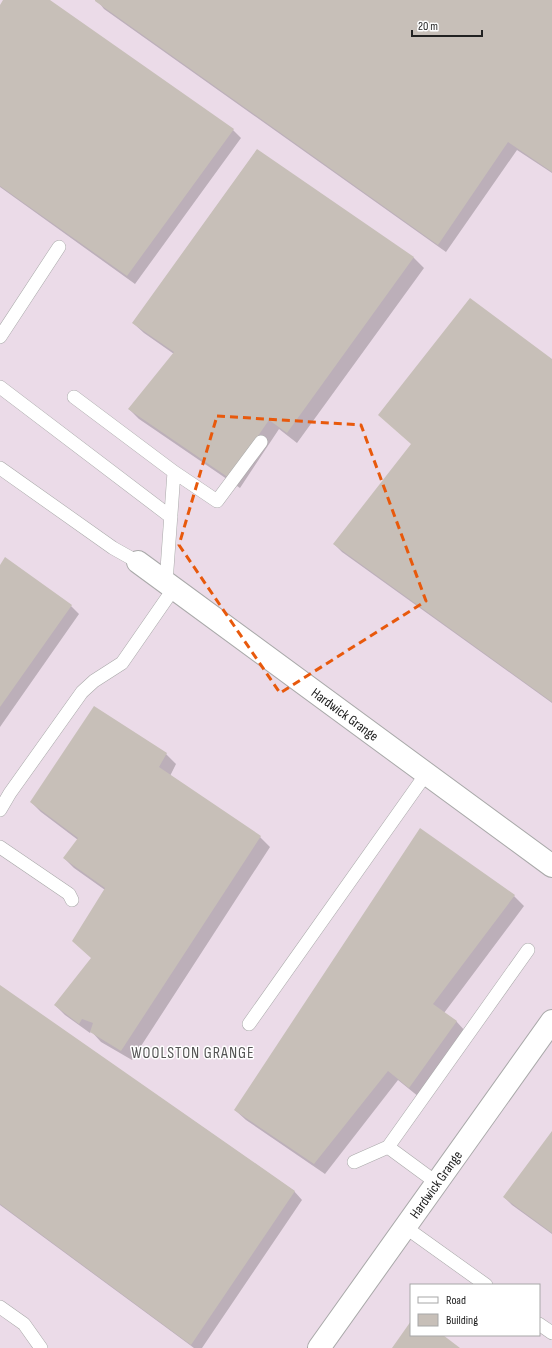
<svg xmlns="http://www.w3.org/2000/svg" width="552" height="1348" font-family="'Sofia Sans Condensed',sans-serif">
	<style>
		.industrial { fill: #ebdbe8; fill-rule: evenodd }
		.shadow { fill: #0003 }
		.building { fill: #c7bfb8 }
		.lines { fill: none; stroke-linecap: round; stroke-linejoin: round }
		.lane-casing { stroke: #a9a9a9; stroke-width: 14 }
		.street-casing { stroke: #a9a9a9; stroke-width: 24 }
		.lane { stroke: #fff; stroke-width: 13 }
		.street { stroke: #fff; stroke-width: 22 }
		.marked { fill: none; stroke: #e8590c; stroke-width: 3; stroke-dasharray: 8 5; stroke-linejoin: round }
		.labels { text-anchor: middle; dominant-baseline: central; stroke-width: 3; stroke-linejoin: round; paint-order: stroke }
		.street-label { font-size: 14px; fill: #222; stroke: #fff }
		.quarter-label { font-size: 16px; letter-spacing: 1px; fill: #555; stroke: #fff }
	</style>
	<rect width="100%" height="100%" fill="#f2efe9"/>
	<!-- industrial -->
	<path class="industrial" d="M0,0H552V1348H0ZM411,1285H539V1335H411Z"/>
	<!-- shadow -->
	<path class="shadow" d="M5,0H48L233,130L241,138L135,284L0,187V6Z
		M97,0H552V173L517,150L446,252L104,9Z
		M257,150L414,258L424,268L297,443L279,429L240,488L139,419L129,409L174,354L144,333L133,323Z
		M552,360V703L342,552L334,544Z
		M0,567L71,606L79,614L0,727Z
		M166,754L176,764L170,776L260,837L270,847L132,1060L101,1042L91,1031L90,1033L65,1015L55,1005L92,958L73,941L105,890L74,868L64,858L78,840L41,812L31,802Z
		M514,896L524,906L444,1013L456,1021L466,1032L419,1097L398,1080L325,1174L246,1120L235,1110Z
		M0,986L294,1191L302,1200L202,1348H194L0,1205Z
		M552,1133V1234L512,1205L504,1197Z"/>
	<!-- building -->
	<path class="building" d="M3,0H50L234,129L127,276L0,186V5Z
		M95,0H552V172L508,142L438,245L95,1Z
		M257,149L414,257L287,433L269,420L229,478L128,409L174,352L132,323Z
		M470,298L552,359V702L333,544L411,444L378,415Z
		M5,557L72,605L0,707V565Z
		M94,706L167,753L159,767L261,836L121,1051L90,1032L93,1023L82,1019L79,1024L54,1005L91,958L72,941L105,888L63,858L78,838L30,802Z
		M420,828L515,895L433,1004L457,1021L409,1088L388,1071L314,1164L234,1110Z
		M0,985L295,1191L191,1345L0,1204Z
		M552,1131V1233L503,1197Z
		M411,1321V1335H443L460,1348H392Z"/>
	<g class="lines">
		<!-- lane casing -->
		<g class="lane-casing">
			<path id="lane" d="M0,337L59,247
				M0,387L171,517
				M74,397L174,472L217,501L261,442
				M0,468L113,548L138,562
				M166,583L174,472
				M0,810L10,793L82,692L94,681L122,663L174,588
				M0,847L69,894L72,900
				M249,1024L426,774
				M354,1162L388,1147
				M437,1183L388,1147L528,950
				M405,1227L486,1285
				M0,1307L24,1324L41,1348
				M539,1324L552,1333"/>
		</g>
		<!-- street casing -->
		<g class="street-casing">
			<g id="street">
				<path id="s1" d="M138,562L552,866"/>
				<path id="s2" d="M319,1348L552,1021"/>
			</g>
		</g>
		<!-- lane -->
		<use href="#lane" class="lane"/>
		<!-- street -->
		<use href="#street" class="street"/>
	</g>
	<!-- marked area -->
	<path class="marked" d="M217,416L361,425L426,601L280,693L179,545Z"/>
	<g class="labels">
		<!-- street labels -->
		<g class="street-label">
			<text stroke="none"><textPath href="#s1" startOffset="257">Hardwick Grange</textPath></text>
			<text stroke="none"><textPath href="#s2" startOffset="201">Hardwick Grange</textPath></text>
		</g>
		<!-- quarter labels -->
		<g class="quarter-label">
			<text x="193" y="1053">WOOLSTON GRANGE</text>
		</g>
	</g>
	<!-- legend -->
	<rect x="410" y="1284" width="130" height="52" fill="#ffffff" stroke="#a7a7a7"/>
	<rect x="418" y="1297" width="20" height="6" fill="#ffffff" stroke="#a7a7a7"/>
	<text x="446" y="1304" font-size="12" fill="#222222">Road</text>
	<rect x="418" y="1314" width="20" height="12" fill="#c7bfb8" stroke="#a7a7a7"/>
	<text x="446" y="1324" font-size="12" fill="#222222">Building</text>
	<!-- scale -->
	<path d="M412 30v6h70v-6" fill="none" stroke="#222222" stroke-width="2"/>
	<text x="418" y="30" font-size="12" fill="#222222" stroke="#ffffff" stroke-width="3" paint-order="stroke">20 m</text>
</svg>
